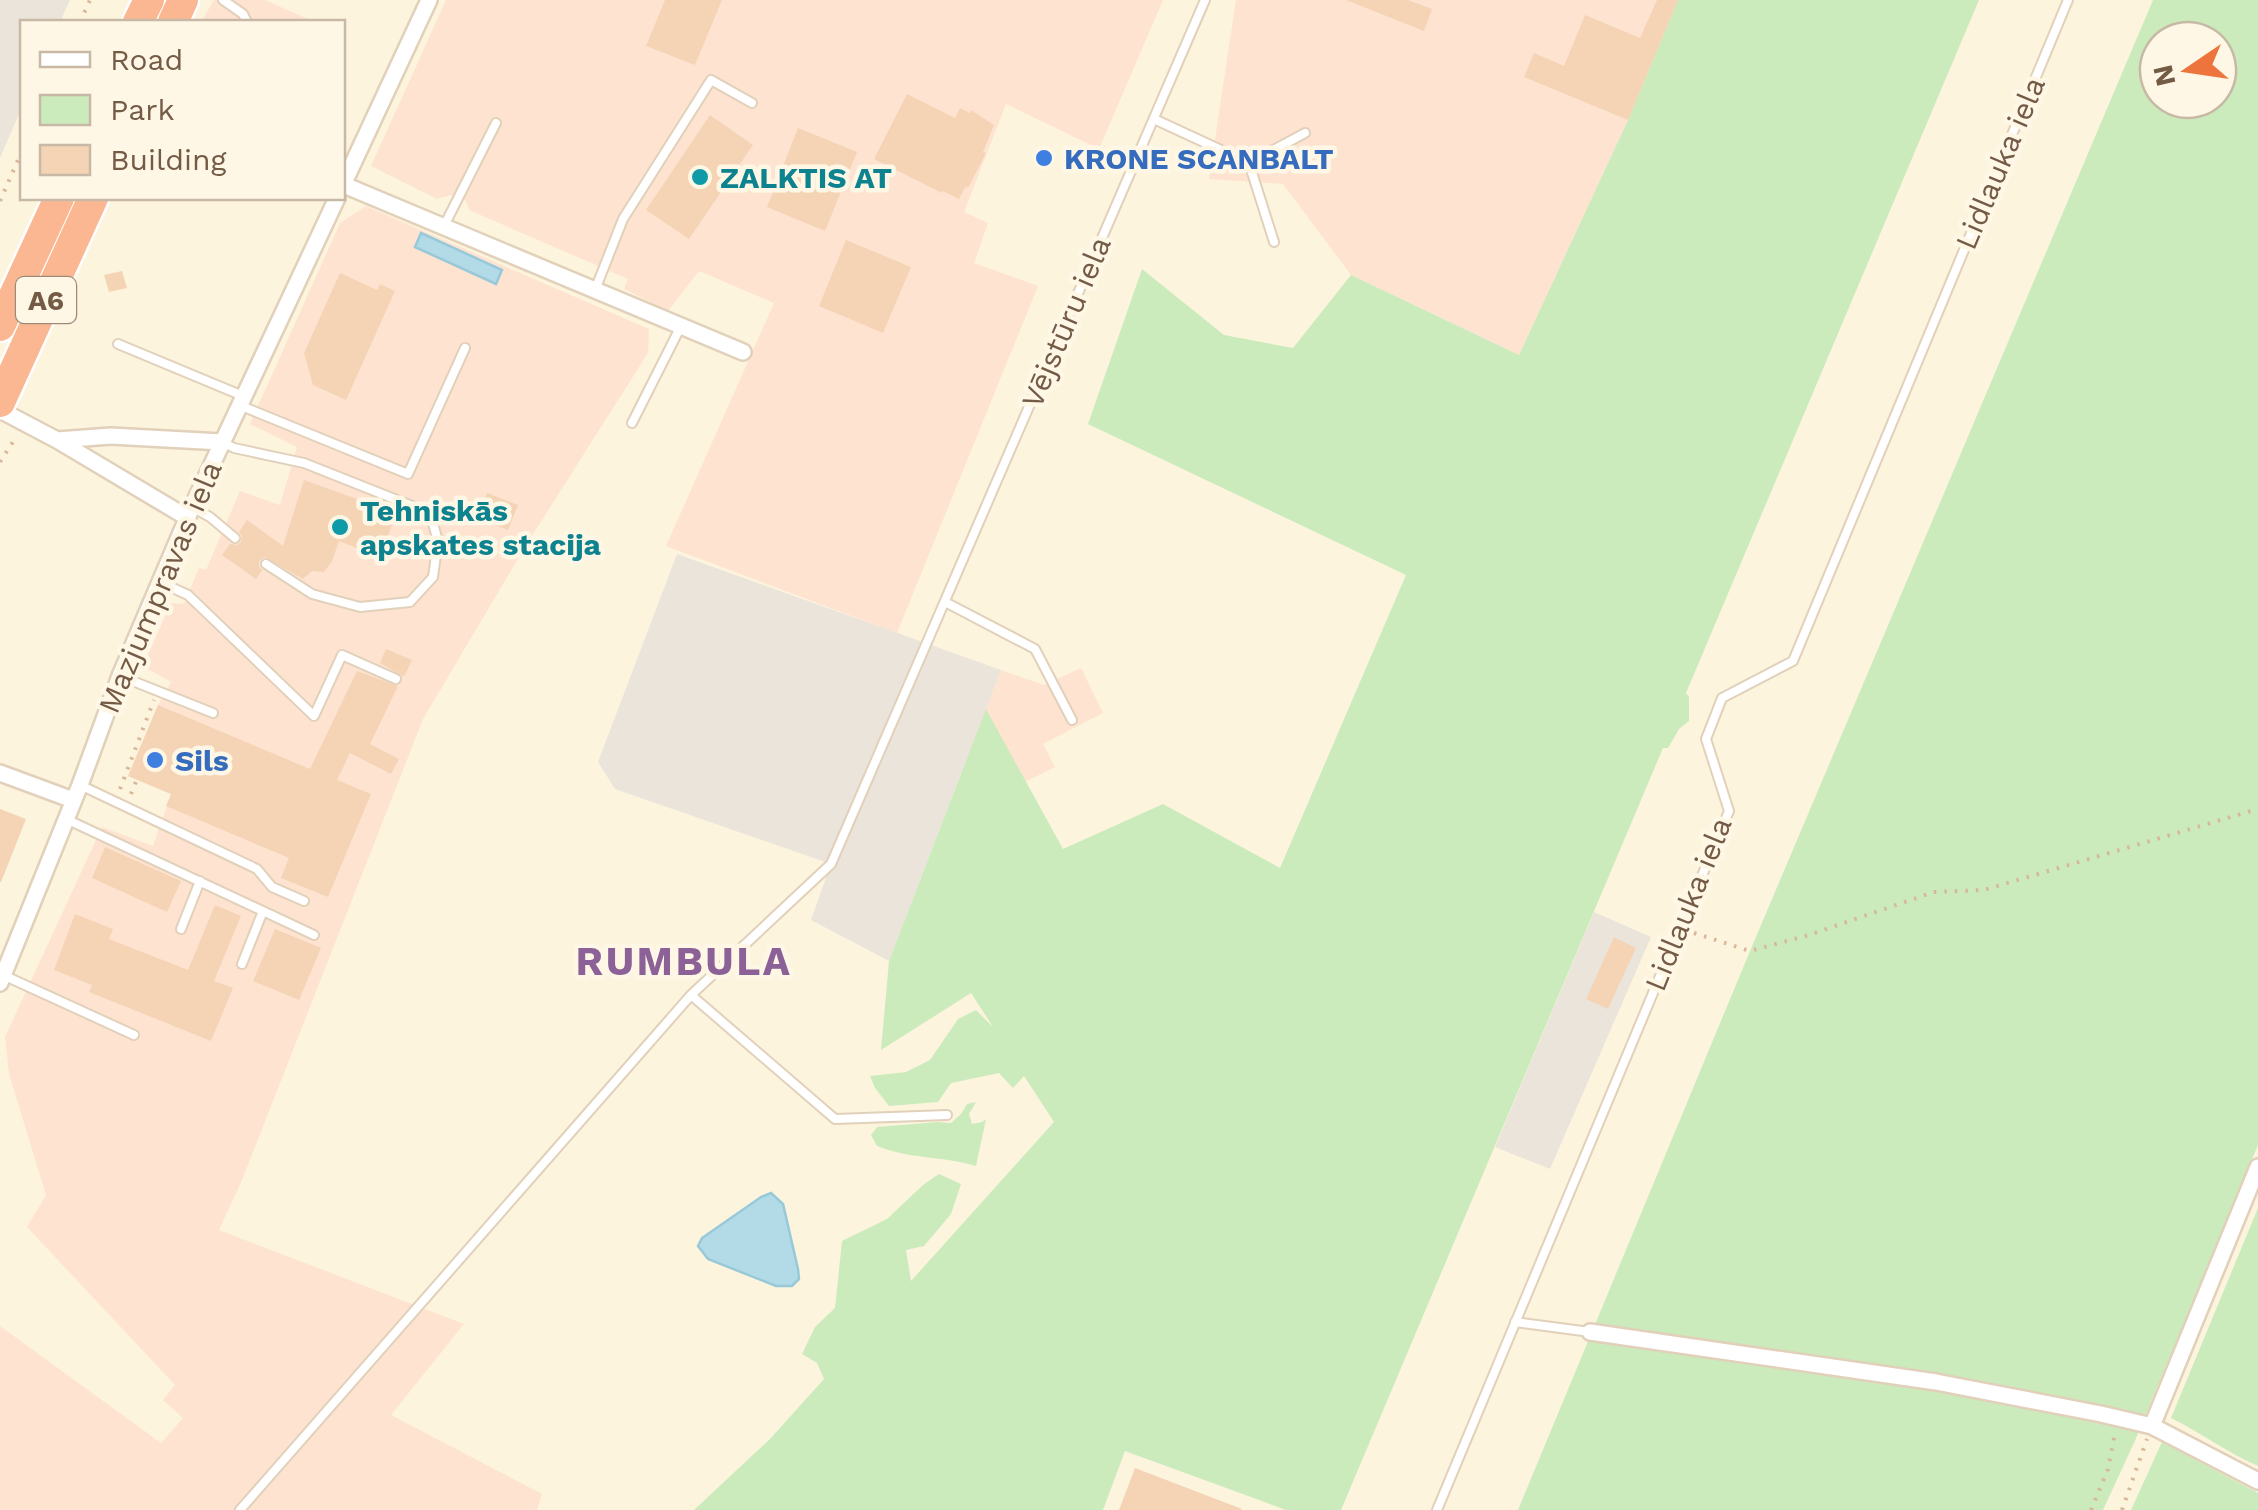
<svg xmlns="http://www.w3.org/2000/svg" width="2258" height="1510" font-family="'Work Sans',sans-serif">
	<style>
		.commercial { fill: #fee3d1 }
		.industrial { fill: #ebe4db }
		.green { fill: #cbebbd; fill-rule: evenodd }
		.water { fill: #b3dae7; stroke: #98c9d9; stroke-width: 2.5 }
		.building { fill: #f4d4b5 }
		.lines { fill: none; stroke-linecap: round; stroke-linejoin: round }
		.lane-casing { stroke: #e1d0ba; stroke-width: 12 }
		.street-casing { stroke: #e1d0ba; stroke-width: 20 }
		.highway-casing { stroke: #fff; stroke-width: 35 }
		.path { stroke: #d8b799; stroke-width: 4; stroke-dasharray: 2.5 8; stroke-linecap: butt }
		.lane { stroke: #fff; stroke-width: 8 }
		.street { stroke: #fff; stroke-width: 15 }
		.highway { stroke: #fbb792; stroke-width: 30 }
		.shop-dot { fill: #3f7fe0; stroke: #fff7e5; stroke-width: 4 }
		.culture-dot { fill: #0f9aa8; stroke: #fff7e5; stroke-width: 4 }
		.labels { text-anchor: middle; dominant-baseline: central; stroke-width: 9; stroke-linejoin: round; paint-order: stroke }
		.shield { fill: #fff7e5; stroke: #9e8a76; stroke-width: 2.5 }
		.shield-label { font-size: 28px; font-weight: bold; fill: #745b46 }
		.shop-label { font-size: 30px; font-weight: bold; fill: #366cbe; stroke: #fff7e5; text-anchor: start }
		.street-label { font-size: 30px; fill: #745b46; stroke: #fff7e5 }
		.culture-label { font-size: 30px; font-weight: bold; fill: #0d838f; stroke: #fff7e5; text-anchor: start }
		.district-label { font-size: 40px; font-weight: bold; letter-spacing: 2.5px; fill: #8b6198; stroke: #fff7e5 }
	</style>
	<rect width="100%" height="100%" fill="#fdf4de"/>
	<!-- commercial -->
	<path class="commercial" d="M214,0H265L308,19L307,22H201Z
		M446,0H1163L1099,149L1006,104L964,212L988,223L974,263L1038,286L897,633L666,546L774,303L699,271L668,311L624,289L628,279L469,210L466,201L451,195L437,199L371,166Z
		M1236,0H1678L1628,120L1519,355L1351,275L1283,184L1209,179Z
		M366,206L649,329L648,353L528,542L423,719L242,1180L219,1230L464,1324L391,1415L542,1494L537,1510H0V1326L161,1443L183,1418L163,1400L175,1385L27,1227L46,1195L9,1074L5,1037L102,827L153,846L171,794L128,776L158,705L171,682L143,666L171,603L184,604L199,568L206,570L240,491L280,505L297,447L250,424L340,223Z
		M1081,668L1103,713L1043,744L1055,767L1013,788L963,767L1001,670L1044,685Z"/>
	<!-- industrial -->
	<path class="industrial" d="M0,0H70L60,22H22V107L0,158Z
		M677,554L1001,670L889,961L811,920L831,864L615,789L598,762Z
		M1594,912L1651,937L1550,1169L1495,1147Z"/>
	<!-- green -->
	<path class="green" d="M1678,0H1979L1686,693L1689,697V721L1679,729L1668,748H1663L1341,1510H1286L1125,1451L1103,1510H694L770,1439L824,1379L817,1363L802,1354L815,1327L835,1308L842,1241L887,1219L923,1185L939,1174L961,1184L951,1214L924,1246L906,1250L911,1281L1054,1122L1024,1076L1013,1088L999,1073L951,1083L938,1102L889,1106L875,1088L870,1076L906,1072L930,1060L958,1019L976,1010L993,1027L971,993L881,1050L889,961L986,709L1063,849L1163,804L1280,868L1406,575L1088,424L1142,269L1224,335L1293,348L1351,275L1519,355L1628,120Z
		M2153,0H2258V1145L2134,1443L2103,1510H1518L1750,951ZM2158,40H2218V100H2158Z
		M976,1102L969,1114L972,1124L982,1122L986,1119L976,1166C943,1156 909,1159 877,1146L871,1135L877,1127L938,1122L951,1123L961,1114L967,1104Z
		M2258,1208V1466C2228,1453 2201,1433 2171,1418Z
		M2162,1442L2258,1493V1510H2131Z"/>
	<!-- water -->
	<path class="water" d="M421,233L502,270L496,284L415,247Z
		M771,1193L783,1204L798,1269L799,1279L792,1286H776L708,1259L698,1246L702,1238L761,1197Z"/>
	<!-- building -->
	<path class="building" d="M665,0H722L695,65L646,46Z
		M1346,0H1408L1432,9L1424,31Z
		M1657,0H1678L1628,120L1524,77L1534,53L1564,66L1585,15L1640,38Z
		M907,94L955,118L960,108L970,113L971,110L994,125L983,152L986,153L968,188L966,186L959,199L943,191L942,193L874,159Z
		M710,115L753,145L689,239L646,210Z
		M798,128L857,152L825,231L767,207Z
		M846,240L911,267L883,333L819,306Z
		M122,271L127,288L109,292L104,275Z
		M340,273L377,290L380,284L395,291L346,400L313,385L304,353Z
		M304,480L396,513L383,550L362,543L360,549L339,541L332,561L324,572L312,571L303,579L265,557L259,561V566L262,570L256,579L222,555L230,544L237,545L241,542L242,536L239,532L247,520L283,546Z
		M487,493L518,505L508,530L477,518Z
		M386,649L412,660L405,675L403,676L380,663Z
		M357,671L398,686L370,744L399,759L391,774L350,753L337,780L371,794L328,897L281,878L289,858L166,806L171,794L128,776L158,705L310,769Z
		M0,809L26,819L1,882H0Z
		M105,847L181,881L167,912L92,878Z
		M215,905L241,916L214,981L233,988L211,1041L89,992L92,985L54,970L75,914L113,929L109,939L188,970Z
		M275,929L321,948L299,1000L253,981Z
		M1614,937L1636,948L1608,1009L1586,999Z
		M1135,1468L1242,1509L1241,1510H1119Z"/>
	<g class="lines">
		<!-- lane casing -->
		<g class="lane-casing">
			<path id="lane" d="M223,0L243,14L247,22
				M1154,119L1249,163L1274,242
				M1249,163L1305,133
				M444,226L496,123
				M595,290L623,219L711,80L752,103
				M118,344L243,396
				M239,405L408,474L465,348
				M632,423L681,326
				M222,442L234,448L304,463L430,513L438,541L433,577L410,602L360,607L312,594L266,564
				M192,507L210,517L235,538
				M160,582L188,595L314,716L342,655L396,679
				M945,602L1035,649L1072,720
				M120,676L213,713
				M80,785L257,869L272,887L304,901
				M66,819L314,935
				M181,929L200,881
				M242,964L263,911
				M3,975L134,1035
				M691,995L835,1119L947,1115
				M1515,1322L1590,1332
				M240,1510L691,995L831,864L1205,0
				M1437,1510L1729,811L1706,739L1722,698L1793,661L2068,0"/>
		</g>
		<!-- street casing -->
		<g class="street-casing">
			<path id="street" d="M344,185L743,352
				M342,187L429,0
				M0,410L57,440
				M188,518L57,440L111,436L222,442
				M0,773L73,800
				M0,983L80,785L120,676L192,507L337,198
				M1590,1332L1936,1382L2101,1414L2152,1426L2258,1481
				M2152,1426L2258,1167"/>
		</g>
		<!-- highway casing -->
		<g class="highway-casing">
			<path id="highway" d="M138,22L149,0
				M173,22L183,0
				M0,326L59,198
				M0,402L93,198"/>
		</g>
		<!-- path -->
		<path class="path" d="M80,22L90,0
			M0,201L22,151
			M0,462L16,437
			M120,789L154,700
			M131,794L137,779
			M1694,933L1750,951L1809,935L1934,892L1984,890L2258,809
			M2091,1510L2108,1469L2115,1433
			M2122,1510L2147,1439"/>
		<!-- lane -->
		<use href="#lane" class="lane"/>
		<!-- street -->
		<use href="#street" class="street"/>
		<!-- highway -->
		<use href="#highway" class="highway"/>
	</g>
	<!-- markers -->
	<g class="shop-dot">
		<circle cx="1044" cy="158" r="10"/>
		<circle cx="155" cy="760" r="10"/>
	</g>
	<g class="culture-dot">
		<circle cx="700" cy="177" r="10"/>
		<circle cx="340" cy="527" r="10"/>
	</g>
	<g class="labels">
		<!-- shield labels -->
		<rect class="shield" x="16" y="277" width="60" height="46" rx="8"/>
		<g class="shield-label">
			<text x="46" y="300">A6</text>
		</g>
		<!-- shop labels -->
		<g class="shop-label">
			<text x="1064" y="158">KRONE SCANBALT</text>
			<text x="175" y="760">Sils</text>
		</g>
		<!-- street labels -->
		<g class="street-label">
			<text transform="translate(2000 163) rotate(-67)">Lidlauka iela</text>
			<text transform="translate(1066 322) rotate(-67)">Vējstūru iela</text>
			<text transform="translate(160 587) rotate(-67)">Mazjumpravas iela</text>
			<text transform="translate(1688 904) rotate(-68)">Lidlauka iela</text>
		</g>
		<!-- culture labels -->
		<g class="culture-label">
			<text x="720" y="177">ZALKTIS AT</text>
			<text x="360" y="510">Tehniskās<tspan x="360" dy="34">apskates stacija</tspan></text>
		</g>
		<!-- district labels -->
		<g class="district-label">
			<text x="684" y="961">RUMBULA</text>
		</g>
	</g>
	<!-- legend -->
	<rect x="20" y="20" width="325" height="180" fill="#fff7e5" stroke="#c7b9a5" stroke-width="2.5"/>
	<rect x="40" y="52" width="50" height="15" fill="#ffffff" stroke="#c7b9a5" stroke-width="2.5"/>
	<text x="110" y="70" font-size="30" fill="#745b46">Road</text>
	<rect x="40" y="95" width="50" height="30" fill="#cbebbd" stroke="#c7b9a5" stroke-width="2.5"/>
	<text x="110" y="120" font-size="30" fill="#745b46">Park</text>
	<rect x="40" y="145" width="50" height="30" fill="#f4d4b5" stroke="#c7b9a5" stroke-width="2.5"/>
	<text x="110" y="170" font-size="30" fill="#745b46">Building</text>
	<!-- north arrow -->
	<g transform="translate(2188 70) rotate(257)"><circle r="48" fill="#fff7e5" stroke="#c7b9a5" stroke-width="2.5"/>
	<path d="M0-8L18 38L0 25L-18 38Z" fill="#ed753d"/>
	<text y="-15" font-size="28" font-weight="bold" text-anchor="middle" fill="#745b46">N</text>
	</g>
</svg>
